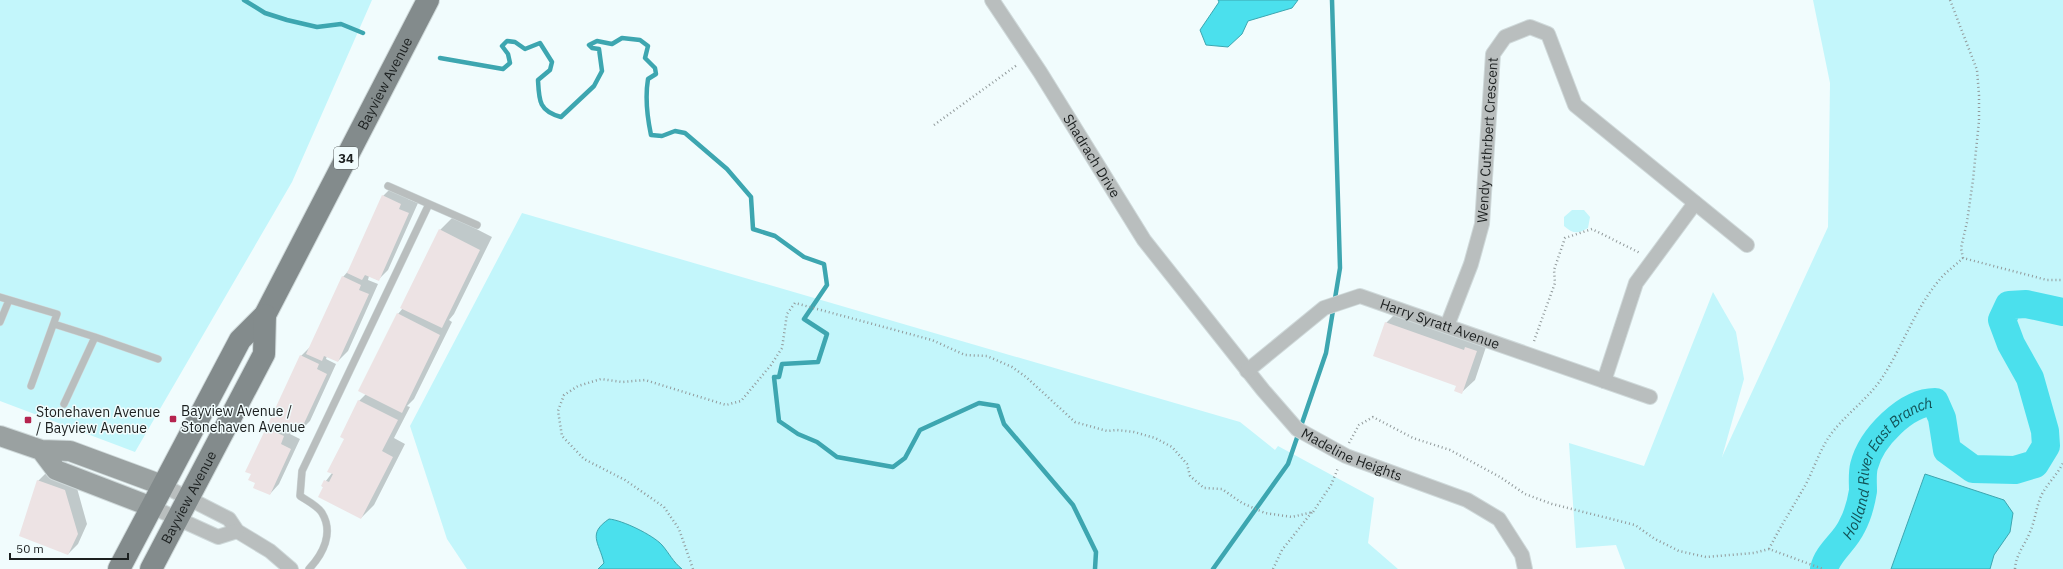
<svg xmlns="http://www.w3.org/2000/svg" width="2063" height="569" font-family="'IBM Plex Sans',sans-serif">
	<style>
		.green { fill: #c3f6fb }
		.water { fill: #4be0ed; stroke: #3da6b0 }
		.shadow { fill: #0003 }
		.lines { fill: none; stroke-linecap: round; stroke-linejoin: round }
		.stream { stroke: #3da6b0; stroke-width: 4.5 }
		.river { stroke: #4be0ed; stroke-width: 28 }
		.building { fill: #ede3e4 }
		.lane-casing { stroke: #cfd9da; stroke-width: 8 }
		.street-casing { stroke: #cfd9da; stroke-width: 16 }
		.secondary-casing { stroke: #cfd9da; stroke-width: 22 }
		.primary-casing { stroke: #cfd9da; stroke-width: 24 }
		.path { stroke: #929a9b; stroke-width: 2.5; stroke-dasharray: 1 3; stroke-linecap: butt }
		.lane { stroke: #b9bebe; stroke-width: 7 }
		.street { stroke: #b9bebe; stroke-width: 14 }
		.secondary { stroke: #9aa1a1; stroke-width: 20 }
		.primary { stroke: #838b8c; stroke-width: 22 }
		.poi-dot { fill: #b5244f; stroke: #f1fcfd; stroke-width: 1.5 }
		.labels { text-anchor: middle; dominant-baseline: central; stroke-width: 3; stroke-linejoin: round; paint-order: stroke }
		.shield { fill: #f1fcfd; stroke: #5c6262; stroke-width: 1 }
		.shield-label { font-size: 13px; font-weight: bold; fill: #1c2020 }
		.street-label { font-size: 14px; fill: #1c2020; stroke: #f1fcfd }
		.poi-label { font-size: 14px; fill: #1c2020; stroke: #f1fcfd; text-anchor: start }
		.water-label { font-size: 15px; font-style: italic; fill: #125257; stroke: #f1fcfd }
	</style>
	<rect width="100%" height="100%" fill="#f1fcfd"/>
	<!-- green -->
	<path class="green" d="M0,0H372L292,182L135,452L0,401Z
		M1813,0H2063V569H1625L1616,545L1576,548L1569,443L1644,466L1713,292L1736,332L1744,379L1722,457L1828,227L1830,83Z
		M1572,210H1584L1590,217L1588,228C1578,234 1573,234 1564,226V217Z
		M522,213L1240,422L1275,450L1278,446L1374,498L1368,543L1398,569H467L447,539L410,426Z"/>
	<!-- water -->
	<path class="water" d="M1218,0H1298L1292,8L1248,21L1242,34L1228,47L1206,45L1200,30L1219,2Z
		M1925,474L2004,500L2013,513L2010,532L1994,555L1990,569H1891Z
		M609,519C622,520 653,535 662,545C669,553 673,562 682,569H598L604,563C599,542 587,534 609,519Z"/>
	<!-- shadow -->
	<path class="shadow" d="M393,186L410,194L408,199L418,203L388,270L378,280L369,276L368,280L378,284L348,351L338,361L327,356L326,359L336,364L310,421L300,431L293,427L290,434L300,439L279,484L270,494L266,428L271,424L301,356L311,346L343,277L350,269L383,196Z
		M453,217L492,237L454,314L449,320L452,322L414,399L407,406L410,407L394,438L405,444L374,505L361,518L322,486L332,473L359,401L366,394L398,314L403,308L440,230Z
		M1399,310L1489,338L1475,380L1462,392L1457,385L1386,323Z
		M48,471L75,481L87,524L78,544L68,554L38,481Z"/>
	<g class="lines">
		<!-- stream -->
		<path class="stream" d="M244,0L265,13L287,20L317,27L341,24L363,33
			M440,58L503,69L510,63L508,54L502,46L507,41L515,42L525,49L540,43L552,62L550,70L538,80C539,101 539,111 561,117L594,86L602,71L599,49L592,48L589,45L597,41L612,44L622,38L640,40L648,46L645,58L655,68L656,74L648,79C645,97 647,116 651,135L662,136L675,131L685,133L727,169L751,197L753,229L775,236L804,257L824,264L827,285L804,319L827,334L818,362L782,364L779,377H774L779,421L798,434L817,442L837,457L893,467L905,458L920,430L979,403L998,406L1004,424L1073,505L1096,552L1095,569
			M1213,569L1288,464L1326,353L1340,268L1332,0"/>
		<!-- river -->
		<path class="river" id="s1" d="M1824,569C1828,552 1845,542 1852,526C1858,515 1861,503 1863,491C1863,483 1862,474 1864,466C1871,438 1906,402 1935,402L1942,418L1947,450L1973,469L2015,470L2035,464L2046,446L2045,431L2030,378L2011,344L2002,320L2009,305L2026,304L2063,312"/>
	</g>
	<!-- building -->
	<path class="building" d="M382,195L401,204L399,209L409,213L379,281L365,275L362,280L347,273Z
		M439,229L480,250L442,328L400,308Z
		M342,276L361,285L359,290L369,294L338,362L324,356L322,361L306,354Z
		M397,313L440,335L402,413L358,391Z
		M1385,322L1464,350L1465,347L1477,351L1462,394L1454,391L1456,386L1373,356Z
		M300,355L319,364L317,369L327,374L300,432L286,425L283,431L268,424Z
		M358,400L398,420L382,451L393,457L361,519L318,497L323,487L321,486L324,480L329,482L333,474L327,472L344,439L340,437Z
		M266,428L284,436L281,444L291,449L270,495L253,488L255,483L248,480L251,474L245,472Z
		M37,480L65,490L78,534L68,555L19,536Z"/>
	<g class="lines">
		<!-- lane casing -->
		<g class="lane-casing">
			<path id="lane" d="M388,186L477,225
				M0,297L57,314L31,386
				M0,322L9,300
				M54,324L95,337L64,404
				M95,337L158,359
				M309,569C323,554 334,533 322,513C318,506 306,500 300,496L302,471L429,204"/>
		</g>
		<!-- street casing -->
		<g class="street-casing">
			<g id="street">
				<path id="s2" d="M992,0L1040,72L1144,240L1263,390L1297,429L1346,456L1467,500L1499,519L1522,555L1525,569"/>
				<path id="s3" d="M1447,326L1471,264L1482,224L1493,54L1505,37L1530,27L1548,34L1575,105L1747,245"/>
				<path id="s4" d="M1247,371L1324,308L1360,296L1650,397"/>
				<path d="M1604,381L1636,283L1695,203"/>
				<path d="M162,485L229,519L237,531L270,551L291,569"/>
				<path d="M152,507L218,537L237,531"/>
			</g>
		</g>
		<!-- secondary casing -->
		<g class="secondary-casing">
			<path id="secondary" d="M0,436L41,450L70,451L162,485
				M41,450L56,470L152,507"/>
		</g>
		<!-- primary casing -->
		<g class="primary-casing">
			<g id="primary">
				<path id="s5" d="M119,569L240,340L265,315L428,0"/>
				<path id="s6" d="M151,569L264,354L265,315"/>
			</g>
		</g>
		<!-- path -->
		<path class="path" d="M1950,0L1977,70L1979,95V121L1973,180L1967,222L1961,248L1963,258L2047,280H2063
			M934,125L1017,65
			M1534,341L1555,283L1554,270L1565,238L1592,229L1640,253
			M1349,443L1359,425L1373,417L1413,438L1450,450L1500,477L1525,494L1552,504L1635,525L1655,539L1679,551L1706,557L1754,553L1769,549L1823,569
			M1769,549C1779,529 1791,510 1802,491C1813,473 1818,452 1831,434C1846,414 1868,399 1882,378C1903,346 1915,308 1941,278C1947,271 1956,265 1963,258
			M693,569L679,529L664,507L625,480L584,459L562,436L558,411L564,395L578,386L601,379L622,382L645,380L726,405L741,401L771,365L782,348L787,314L795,303L932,340L965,355L987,356L1012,367L1026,377L1075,422L1107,431L1117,430L1134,432L1155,438L1172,447L1187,464L1190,476L1204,488L1222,489L1242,503L1265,513L1292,517L1313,512L1331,485L1338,468
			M1273,569L1282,550L1312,512
			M2015,569C2016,554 2025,545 2030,532C2035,521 2036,508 2041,496C2047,484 2057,475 2063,463"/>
		<!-- lane -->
		<use href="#lane" class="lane"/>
		<!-- street -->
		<use href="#street" class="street"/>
		<!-- secondary -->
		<use href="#secondary" class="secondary"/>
		<!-- primary -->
		<use href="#primary" class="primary"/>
	</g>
	<!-- markers -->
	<g class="poi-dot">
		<rect x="169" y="415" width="8" height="8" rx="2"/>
		<rect x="24" y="416" width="8" height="8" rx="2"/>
	</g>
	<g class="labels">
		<!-- shield labels -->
		<rect class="shield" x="334" y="147" width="24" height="22" rx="3"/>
		<g class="shield-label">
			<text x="346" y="158">34</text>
		</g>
		<!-- street labels -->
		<g class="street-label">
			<text stroke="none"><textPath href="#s5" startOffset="555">Bayview Avenue</textPath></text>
			<text stroke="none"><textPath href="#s3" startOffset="192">Wendy Cuthrbert Crescent</textPath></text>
			<text stroke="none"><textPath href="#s2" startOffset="185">Shadrach Drive</textPath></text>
			<text stroke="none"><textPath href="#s4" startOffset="222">Harry Syratt Avenue</textPath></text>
			<text stroke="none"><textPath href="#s2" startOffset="588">Madeline Heights</textPath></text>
			<text stroke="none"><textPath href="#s6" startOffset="81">Bayview Avenue</textPath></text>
		</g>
		<!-- poi labels -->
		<g class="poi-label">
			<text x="181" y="411">Bayview Avenue /<tspan x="181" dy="16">Stonehaven Avenue</tspan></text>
			<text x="36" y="412">Stonehaven Avenue<tspan x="36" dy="16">/ Bayview Avenue</tspan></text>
		</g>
		<!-- water labels -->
		<g class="water-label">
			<text stroke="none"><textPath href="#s1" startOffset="125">Holland River East Branch</textPath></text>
		</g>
	</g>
	<!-- scale -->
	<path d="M10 553v6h118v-6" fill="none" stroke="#1c2020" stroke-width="2"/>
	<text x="16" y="553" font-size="12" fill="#1c2020" stroke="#f1fcfd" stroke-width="3" paint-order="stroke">50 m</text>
</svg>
